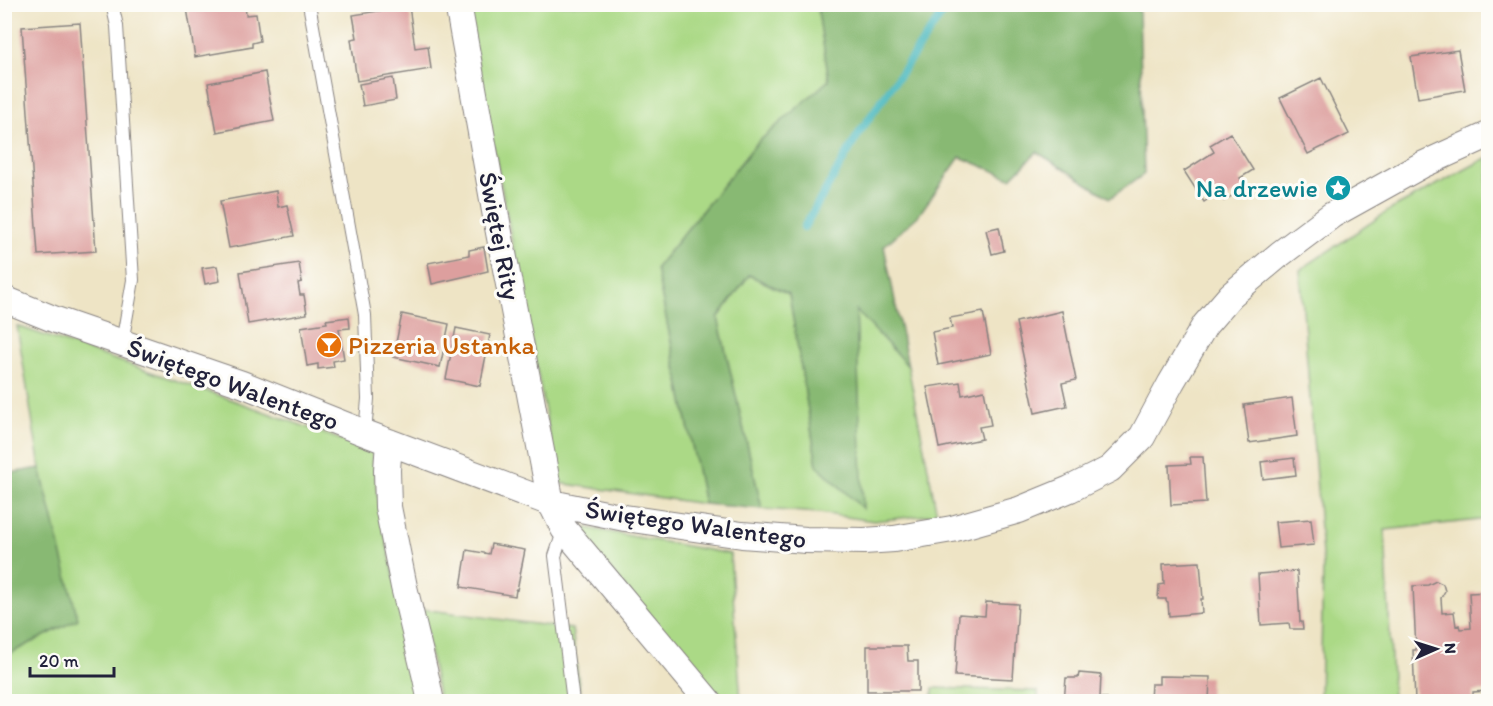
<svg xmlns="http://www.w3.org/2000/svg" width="1493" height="706" font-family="Itim,sans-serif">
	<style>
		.green { fill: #abd986; stroke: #667e60; stroke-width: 1.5 }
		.forest { fill: #88b973; stroke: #556e57; stroke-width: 1.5 }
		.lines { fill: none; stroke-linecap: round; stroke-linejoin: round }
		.stream { stroke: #49b8be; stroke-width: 8 }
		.building { fill: #dd9f9e }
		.service-casing { stroke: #888380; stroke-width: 14 }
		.minor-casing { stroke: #888380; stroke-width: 28 }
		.service { stroke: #fff; stroke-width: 12 }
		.minor { stroke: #fff; stroke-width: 26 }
		.labels { text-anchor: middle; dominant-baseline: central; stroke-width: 6; stroke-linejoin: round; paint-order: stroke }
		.culture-label { font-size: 26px; fill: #0d838f; stroke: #fdfcf7; text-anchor: end }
		.street-label { font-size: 26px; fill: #22223b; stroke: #fdfcf7 }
		.food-label { font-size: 26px; fill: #c56008; stroke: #fdfcf7; text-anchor: start }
	</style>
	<rect width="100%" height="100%" fill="#fdfcf7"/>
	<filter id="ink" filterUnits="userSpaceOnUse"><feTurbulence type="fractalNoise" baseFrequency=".0167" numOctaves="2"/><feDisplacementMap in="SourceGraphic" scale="12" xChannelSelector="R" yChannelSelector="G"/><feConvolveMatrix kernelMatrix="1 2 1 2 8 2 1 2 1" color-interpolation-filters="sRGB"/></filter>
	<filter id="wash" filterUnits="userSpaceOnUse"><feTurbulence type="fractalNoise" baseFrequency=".008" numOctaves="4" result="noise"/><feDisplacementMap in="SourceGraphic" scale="24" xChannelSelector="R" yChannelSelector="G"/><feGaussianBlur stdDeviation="1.35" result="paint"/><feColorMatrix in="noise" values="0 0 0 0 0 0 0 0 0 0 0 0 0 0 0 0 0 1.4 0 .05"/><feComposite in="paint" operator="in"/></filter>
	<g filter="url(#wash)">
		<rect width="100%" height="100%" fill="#eee4c5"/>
		<!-- green -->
		<path class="green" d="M466,5H817L829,80L756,144L656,268L704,504L559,483Z
			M1488,157V519L1385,530L1393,701H1320L1323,567L1300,270L1390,210Z
			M749,275L789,294L817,465L862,508L856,309L908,366L937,514L874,521L819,513L762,509L718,318Z
			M17,326L227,398L372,451L379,507L421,701L5,702V656L77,619L40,468Z
			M587,528L730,554L741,701H722L580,534Z
			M422,609L572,629L581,701H439Z
			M933,688L1038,691V701H933Z"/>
		<!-- forest -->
		<path class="forest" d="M817,5H1142L1139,11L1144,174L1110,198L1037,152L1011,178L960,157L918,216L884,246L908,366L856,310L863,509L817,465L789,294L749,275L718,318L762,509L704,504L656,268L756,144L829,80Z
			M40,468L78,619L5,656V474Z"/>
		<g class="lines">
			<!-- stream -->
			<path class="stream" d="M804,227L861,130L949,4"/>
		</g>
		<g id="blocks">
			<!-- building -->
			<path class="building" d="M210,4H245L246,15L256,14L260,41L252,43V47L195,57L187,8Z
				M409,6L415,48L428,46L431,69L357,81L351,39L357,38L353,15Z
				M80,23L96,251L38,255L22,27Z
				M1458,50L1465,90L1418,98L1411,57Z
				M265,72L274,121L217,132L208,83Z
				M393,78L396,100L363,106L359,84Z
				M1321,78L1349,134L1308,154L1280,98Z
				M1230,133L1253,170L1240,178L1245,187L1224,201L1219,192L1204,202L1184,171L1214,152L1210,145Z
				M276,191L278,207L287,205L294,236L229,248L220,201Z
				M999,227L1004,251L992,254L986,230Z
				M484,247L488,271L432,284L428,263L469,255V250Z
				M299,263L302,282L298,283L300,295H304L307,314L248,324L240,272Z
				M217,266L220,281L205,284L202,268Z
				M1062,311L1076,380L1062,383L1067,406L1035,413L1016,322Z
				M983,312L991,354L938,365L932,332L952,328L950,318Z
				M402,314L449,324L440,367L393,357Z
				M349,317L350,328L339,329L344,359L333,361L334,367L318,369V364L307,366L301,327L327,323L326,320Z
				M456,328L490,335L480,386L446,379Z
				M960,382L962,395L984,390L991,425L979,427L982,439L939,448L927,387Z
				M1292,398L1297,436L1249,443L1244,405Z
				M1190,457H1203L1206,503L1171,505L1169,465L1191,464Z
				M1294,458L1296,475L1263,479L1261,462Z
				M1311,519L1314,545L1278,548L1275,522Z
				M491,544L525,550L517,590L515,589L516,590L515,596L461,587L467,550L489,554Z
				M1200,562L1203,599H1201L1202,613L1169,616L1168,602L1166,601V599H1158L1159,585L1164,584L1163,564Z
				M1297,571L1300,622H1302L1303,629H1290L1289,623L1261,625L1258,574Z
				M1436,581L1443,584L1445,591L1441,598L1442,613L1454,612L1456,626L1459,625L1460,629L1471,628L1469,593L1488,592V691L1473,692V702H1415L1413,650H1416L1413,586L1428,585Z
				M986,602L1018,604L1013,679L955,676L959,614L985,616Z
				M867,646H907L908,661H918V691H867Z
				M1079,673L1101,675L1100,698H1107V702H1064L1066,678H1078Z
				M1159,676L1210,677L1209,702H1158V700H1150L1151,684H1159Z"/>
		</g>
	</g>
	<g filter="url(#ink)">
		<use href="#blocks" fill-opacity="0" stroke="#888380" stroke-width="1.5"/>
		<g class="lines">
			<!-- service casing -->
			<g class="service-casing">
				<path id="service" d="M112,4L117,26L133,280L122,343
					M309,4L365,315L368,399L365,433
					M564,529L555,556L573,702"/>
			</g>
			<!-- minor casing -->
			<g class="minor-casing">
				<path id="minor" d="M458,4L497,222L551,503L564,529L709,702
					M4,299L56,320L242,384L365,433L551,503L625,518L742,535L806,540L864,541L894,539L952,529L1019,510L1070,489L1110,469L1142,437L1171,383L1205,325L1231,295L1280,254L1332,215L1422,165L1488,135
					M389,442L387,470L388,507L404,587L426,678L431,702"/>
			</g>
			<!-- service -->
			<use href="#service" class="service"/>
			<!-- minor -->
			<use href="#minor" class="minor"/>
		</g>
	</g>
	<!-- icons -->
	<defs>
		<g id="sight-disc" transform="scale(1.35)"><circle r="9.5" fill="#0f9aa8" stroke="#fdfcf7"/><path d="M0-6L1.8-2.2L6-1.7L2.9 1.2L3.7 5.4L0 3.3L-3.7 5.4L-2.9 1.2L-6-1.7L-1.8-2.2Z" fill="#fff"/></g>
		<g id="bar-disc" transform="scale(1.35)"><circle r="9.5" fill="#e8710a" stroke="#fdfcf7"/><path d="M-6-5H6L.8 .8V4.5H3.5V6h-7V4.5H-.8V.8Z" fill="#fff"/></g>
	</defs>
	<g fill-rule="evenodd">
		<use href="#sight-disc" x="1338" y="188"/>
		<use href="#bar-disc" x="329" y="345"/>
	</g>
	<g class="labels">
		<!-- culture labels -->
		<g class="culture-label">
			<text x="1318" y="188">Na drzewie</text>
		</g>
		<!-- street labels -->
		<g class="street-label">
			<text transform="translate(500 236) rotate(79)">Świętej Rity</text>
			<text transform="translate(233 384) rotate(20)">Świętego Walentego</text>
			<text transform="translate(696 524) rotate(8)">Świętego Walentego</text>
		</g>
		<!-- food labels -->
		<g class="food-label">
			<text x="348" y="345">Pizzeria Ustanka</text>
		</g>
	</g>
	<!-- margin -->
	<rect width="1493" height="706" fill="none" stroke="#fdfcf7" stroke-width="24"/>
	<!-- north arrow -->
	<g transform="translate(1436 649) rotate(87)" stroke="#fdfcf7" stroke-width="4.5" paint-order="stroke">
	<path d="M0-4.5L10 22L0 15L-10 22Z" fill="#22223b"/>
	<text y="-9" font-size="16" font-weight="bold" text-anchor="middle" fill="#22223b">N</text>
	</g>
	<!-- scale -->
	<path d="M30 667v9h84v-9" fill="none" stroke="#22223b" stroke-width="3"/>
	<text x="39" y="667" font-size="18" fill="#22223b" stroke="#fdfcf7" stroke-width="4.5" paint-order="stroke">20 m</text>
</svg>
